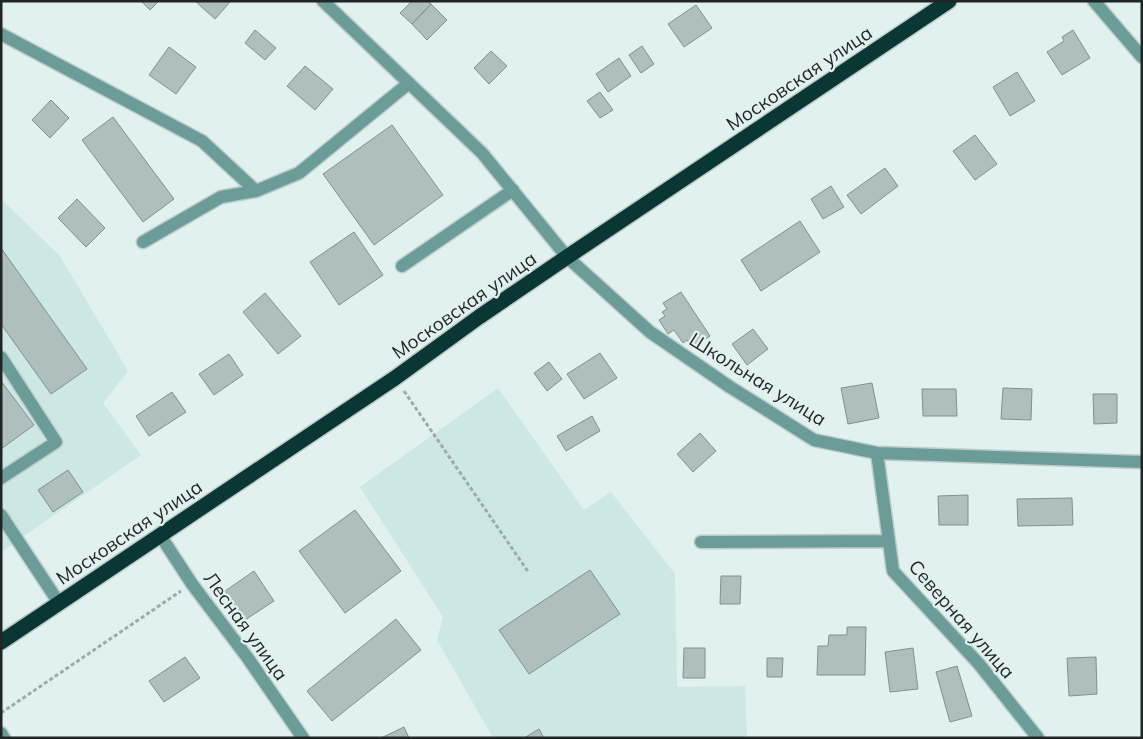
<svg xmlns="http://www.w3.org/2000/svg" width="1143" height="739" font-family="Mulish,sans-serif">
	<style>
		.built { fill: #cce7e4 }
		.building { fill: #afbfbd; stroke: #819190 }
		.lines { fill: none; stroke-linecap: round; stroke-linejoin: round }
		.minor-casing { stroke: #bdcccb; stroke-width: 15 }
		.highway-casing { stroke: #bdcccb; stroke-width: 18 }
		.path { stroke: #9daba9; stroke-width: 3; stroke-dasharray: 4 2.5; stroke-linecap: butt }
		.minor { stroke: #6b9c98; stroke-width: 12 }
		.highway { stroke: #0a3734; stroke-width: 15 }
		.labels { text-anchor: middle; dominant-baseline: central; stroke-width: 4.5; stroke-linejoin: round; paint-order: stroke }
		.street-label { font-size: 19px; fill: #1f2625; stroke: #e0f1ef }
	</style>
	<rect width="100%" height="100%" fill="#e0f1ef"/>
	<!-- built -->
	<path class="built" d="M1,199L60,256L128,371L103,403L141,455L1,552Z
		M498,388L584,510L611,492L675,574L677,687L745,686L747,738H493L437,640L443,617L360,487Z"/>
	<!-- building -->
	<path class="building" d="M141,1H159L150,10Z
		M195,1H231L215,19Z
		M412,1H428L431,4L412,24L400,13Z
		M431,4L447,20L427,40L412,24Z
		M696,5L712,28L684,47L668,24Z
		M255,30L276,48L265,60L245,43Z
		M1073,30L1090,58L1062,75L1047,52L1064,41L1062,37Z
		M642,46L654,64L641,73L629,55Z
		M169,47L196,67L176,94L149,75Z
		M491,51L507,66L489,84L474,68Z
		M619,58L631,76L608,92L596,74Z
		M305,66L333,89L315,110L287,86Z
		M1017,72L1035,101L1010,116L993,87Z
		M600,92L613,110L600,118L587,101Z
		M51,100L69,118L50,138L32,120Z
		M113,117L174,199L143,222L82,140Z
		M392,125L443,195L374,245L323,174Z
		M975,135L997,164L975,180L953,151Z
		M885,168L898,186L861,214L847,195Z
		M831,186L844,207L823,219L811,199Z
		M77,199L105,228L86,247L58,218Z
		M800,221L820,252L761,291L741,260Z
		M354,232L383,275L339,305L310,262Z
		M1,248L87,369L51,394L1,324Z
		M681,292L710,336L693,348L687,340L683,343L674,330L668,334L659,320L665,316L662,312L667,309L663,303Z
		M265,293L301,336L278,354L243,312Z
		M753,329L768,349L747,365L732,344Z
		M600,353L617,378L584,399L567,374Z
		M229,354L243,375L214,395L199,374Z
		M549,362L562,379L547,391L534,373Z
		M1,381L34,425L1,449Z
		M872,383L879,418L848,424L841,388Z
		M1003,388L1032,389L1031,420L1001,419Z
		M922,389H956L957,416H923Z
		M172,392L186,412L149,436L136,416Z
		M1093,394H1117V423L1094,424Z
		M592,416L600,431L566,451L557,436Z
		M700,433L716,451L693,472L677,454Z
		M68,470L83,492L53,512L38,490Z
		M968,495V525H939L938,496Z
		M1072,498L1073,525L1018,526L1017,499Z
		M355,510L401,571L345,613L299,551Z
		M590,570L620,614L529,674L499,630Z
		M254,571L274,601L245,620L225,591Z
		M721,576H741L740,604H720Z
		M396,619L421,650L332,721L307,691Z
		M847,627H866L865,675H817L818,646H828L829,635H847Z
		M684,648H705V678H683Z
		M913,648L918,689L890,692L885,652Z
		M185,657L200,678L164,702L149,681Z
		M1096,657L1097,694L1069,696L1067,658Z
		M767,658H783L782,677H767Z
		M957,666L972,716L950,722L936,672Z
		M404,727L409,738H381Z
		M539,729L544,738H524Z"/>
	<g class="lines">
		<!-- minor casing -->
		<g class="minor-casing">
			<path id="minor" d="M323,1L482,153L567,257L650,332L730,387L814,440L877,453L1142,462
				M1094,1L1142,57
				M1,34L202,141L256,191
				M143,242L221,197L256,191L299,173L409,83
				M402,266L513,190
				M1,357L56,442L1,478
				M877,453L893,571L979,664L1038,738
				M1,515L59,603
				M160,535L192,584L247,657L303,738
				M701,542L889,541
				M1,733L4,738"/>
		</g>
		<!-- highway casing -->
		<g class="highway-casing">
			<path id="highway" d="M1,642L395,378L479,317L567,257L949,1"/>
		</g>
		<!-- path -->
		<path class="path" d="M404,391L529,573
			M1,713L181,591"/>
		<!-- minor -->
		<use href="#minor" class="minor"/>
		<!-- highway -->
		<use href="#highway" class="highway"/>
	</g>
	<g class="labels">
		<!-- street labels -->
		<g class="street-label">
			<text transform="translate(799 78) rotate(-34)">Московская улица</text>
			<text transform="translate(464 305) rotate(-35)">Московская улица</text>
			<text transform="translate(758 379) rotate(32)">Школьная улица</text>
			<text transform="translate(129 532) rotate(-34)">Московская улица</text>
			<text transform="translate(962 619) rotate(49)">Северная улица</text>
			<text transform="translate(246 626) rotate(54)">Лесная улица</text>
		</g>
	</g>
	<!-- border -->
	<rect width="1143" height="739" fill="none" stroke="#1f2625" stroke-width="5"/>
</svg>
